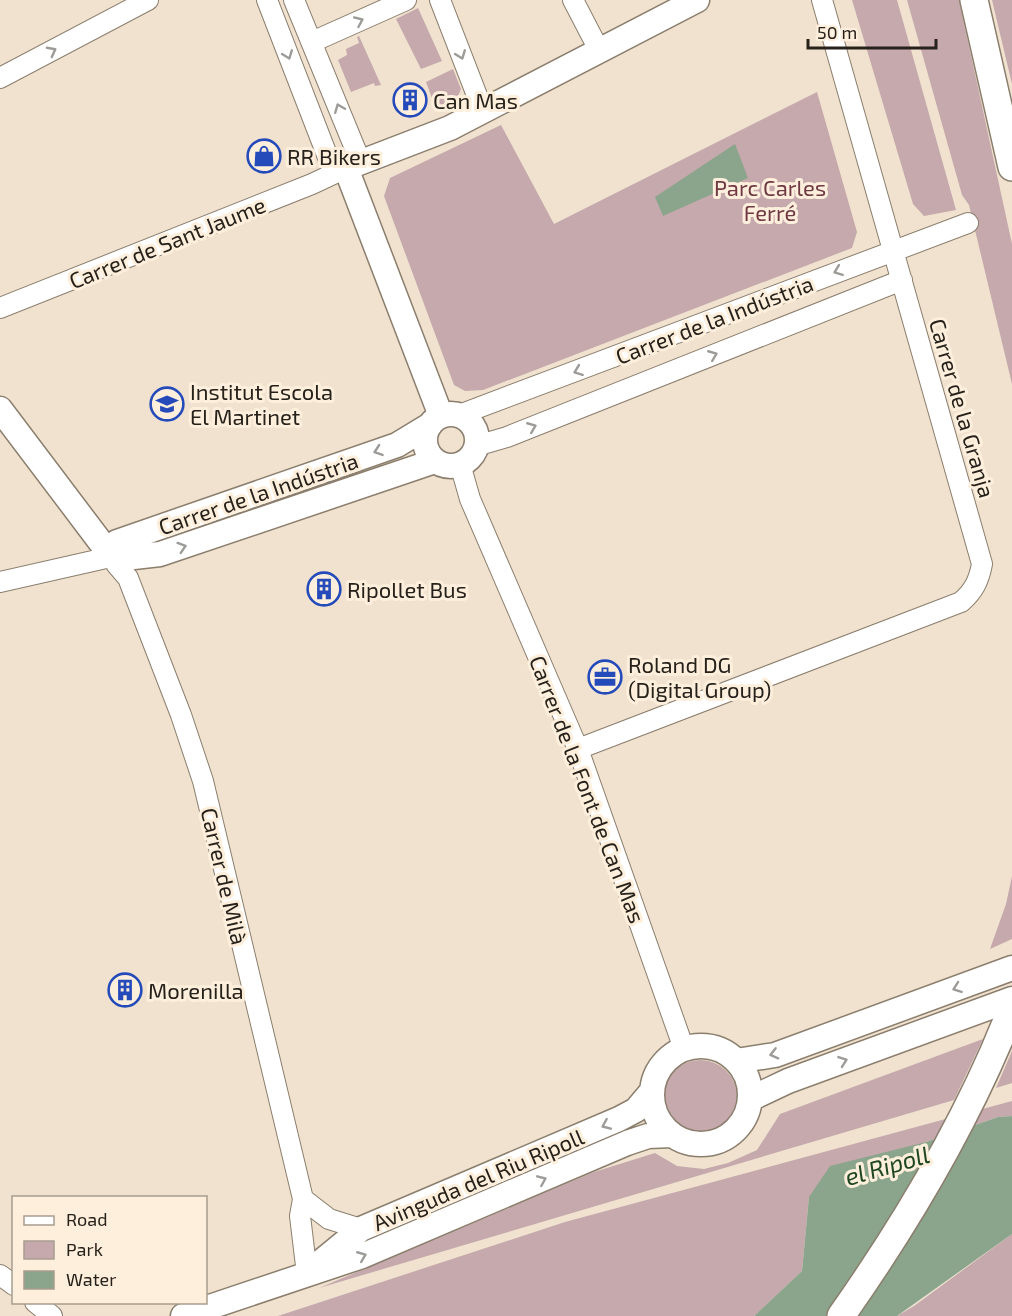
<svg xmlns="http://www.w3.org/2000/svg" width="1012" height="1316" font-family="'Exo 2',sans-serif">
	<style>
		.green { fill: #c5a9ad }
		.water { fill: #8ba58c }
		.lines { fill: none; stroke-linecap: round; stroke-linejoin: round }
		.minor-casing { stroke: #8b7e6d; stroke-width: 22 }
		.tertiary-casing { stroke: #8b7e6d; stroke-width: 27 }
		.secondary-casing { stroke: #8b7e6d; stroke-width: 30 }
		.minor { stroke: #fff; stroke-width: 20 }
		.tertiary { stroke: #fff; stroke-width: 24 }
		.secondary { stroke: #fff; stroke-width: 27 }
		.oneway { stroke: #9d9b98 }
		.labels { text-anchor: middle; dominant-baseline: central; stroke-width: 6; stroke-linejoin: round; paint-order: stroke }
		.poi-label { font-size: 22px; fill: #26211a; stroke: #fdefdc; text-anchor: start }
		.park-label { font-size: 22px; fill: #6f3843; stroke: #fdefdc }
		.street-label { font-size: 22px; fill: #26211a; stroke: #fdefdc }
		.water-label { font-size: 24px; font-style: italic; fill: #1d4621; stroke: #fdefdc }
	</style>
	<rect width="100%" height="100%" fill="#f0e2cf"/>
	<!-- green -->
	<path class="green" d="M852,0H897L956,210L924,216L913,204Z
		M907,0H959L1012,244V384L969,205L962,195Z
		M992,0H1012V84Z
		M418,8L442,61L421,69L396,19Z
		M359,36L381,85L375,86L374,83L351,92L338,60L347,55L346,49L359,43L357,37Z
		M453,69L461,89L456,101L436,109L426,82Z
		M817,92L857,232L852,248L483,390L465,391L454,385L384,196L390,178L501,125L554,224Z
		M1012,876V939L990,949L1006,904Z
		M983,1039L954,1100L319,1288L594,1172L655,1153L677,1166L704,1169L728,1163L757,1150L780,1114Z
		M1012,1051V1083L996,1088Z
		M663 1097a37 37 0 1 1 74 0a37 37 0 1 1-74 0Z
		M1012,1101V1116L998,1117L926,1142L809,1197L802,1271L754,1316H278L565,1222Z
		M1012,1234V1316H897L914,1306Z"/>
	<!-- water -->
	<path class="water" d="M735,144L748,178L663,216L655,197Z
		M1012,1116V1234L897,1316H754L802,1271L809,1197L830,1166L926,1142L998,1117Z"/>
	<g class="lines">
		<!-- minor casing -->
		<g class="minor-casing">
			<path id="minor" d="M267,0L334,173
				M294,0L361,163
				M440,0L483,111
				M573,0L600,52
				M312,42L406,0
				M0,78L148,0
				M0,308L312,184L346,168
				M459,415L968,223
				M476,446L507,437L902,280
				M460,464L470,499L578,749L684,1049
				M116,564L128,578L181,715L203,781L303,1199L300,1216L307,1274
				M0,582L106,558
				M578,749L961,602C974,591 979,580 982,564L822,0
				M303,1199L329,1219L361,1229
				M0,1275L14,1285
				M35,1302L52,1316"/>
		</g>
		<!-- tertiary casing -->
		<g class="tertiary-casing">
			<path id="tertiary" d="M0,409L105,548
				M425 440a26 26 0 1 1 52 0a26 26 0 1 1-52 0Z
				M441,416L346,168L450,128L697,0
				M117,542L397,445L430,425
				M125,558L160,554L435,461
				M652 1095a49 49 0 1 1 98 0a49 49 0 1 1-98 0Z
				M736,1061L775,1055L1012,968
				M750,1099L788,1081L1012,999
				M311,1270L361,1229L619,1119L636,1110L652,1091
				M183,1316L362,1256L627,1143L648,1136L672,1135"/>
		</g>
		<!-- secondary casing -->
		<g class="secondary-casing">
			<path id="secondary" d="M974,0L1012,167
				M841,1316C908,1221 970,1116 1012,1008"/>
		</g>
		<!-- minor -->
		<use href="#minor" class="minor"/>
		<!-- tertiary -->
		<use href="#tertiary" class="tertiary"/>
		<!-- secondary -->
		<use href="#secondary" class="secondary"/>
	</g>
	<!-- one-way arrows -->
	<defs><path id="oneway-chevron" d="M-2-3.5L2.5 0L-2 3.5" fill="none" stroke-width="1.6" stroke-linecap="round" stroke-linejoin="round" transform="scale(1.5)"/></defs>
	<g class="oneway">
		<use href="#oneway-chevron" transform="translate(359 21) rotate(-24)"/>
		<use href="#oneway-chevron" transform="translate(52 51) rotate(-28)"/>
		<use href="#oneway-chevron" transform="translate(288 55) rotate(69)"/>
		<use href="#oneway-chevron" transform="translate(461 55) rotate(69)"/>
		<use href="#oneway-chevron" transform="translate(339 108) rotate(-112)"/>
		<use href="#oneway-chevron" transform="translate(838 271) rotate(159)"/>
		<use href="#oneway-chevron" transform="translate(713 355) rotate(-22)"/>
		<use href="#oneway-chevron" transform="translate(578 371) rotate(159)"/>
		<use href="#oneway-chevron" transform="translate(532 427) rotate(-22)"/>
		<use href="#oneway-chevron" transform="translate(378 451) rotate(161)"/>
		<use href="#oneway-chevron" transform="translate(182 547) rotate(-18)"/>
		<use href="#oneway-chevron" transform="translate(957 988) rotate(160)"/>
		<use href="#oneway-chevron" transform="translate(774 1054) rotate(166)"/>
		<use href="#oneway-chevron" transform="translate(843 1061) rotate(-20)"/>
		<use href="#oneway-chevron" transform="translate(606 1125) rotate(157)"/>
		<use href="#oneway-chevron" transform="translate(542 1180) rotate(-23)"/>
		<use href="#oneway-chevron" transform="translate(362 1256) rotate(-22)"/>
	</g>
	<!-- icons -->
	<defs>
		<g id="building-ring" transform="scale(1.725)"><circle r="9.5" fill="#fdefdc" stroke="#254bba" stroke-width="1.5"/><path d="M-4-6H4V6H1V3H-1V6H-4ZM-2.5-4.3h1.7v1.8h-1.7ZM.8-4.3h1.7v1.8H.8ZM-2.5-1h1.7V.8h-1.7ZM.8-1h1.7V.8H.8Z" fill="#254bba"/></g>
		<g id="shop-ring" transform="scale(1.725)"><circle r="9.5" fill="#fdefdc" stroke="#254bba" stroke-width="1.5"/><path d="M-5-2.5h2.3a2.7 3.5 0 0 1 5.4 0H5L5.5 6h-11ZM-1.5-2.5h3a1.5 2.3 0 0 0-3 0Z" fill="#254bba"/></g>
		<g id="school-ring" transform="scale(1.725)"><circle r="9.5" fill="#fdefdc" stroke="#254bba" stroke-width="1.5"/><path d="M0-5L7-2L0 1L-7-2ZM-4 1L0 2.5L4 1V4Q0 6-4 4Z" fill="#254bba"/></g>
		<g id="office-ring" transform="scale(1.725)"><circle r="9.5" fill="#fdefdc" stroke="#254bba" stroke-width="1.5"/><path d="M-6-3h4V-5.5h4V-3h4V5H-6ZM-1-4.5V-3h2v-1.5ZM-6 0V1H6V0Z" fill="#254bba"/></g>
	</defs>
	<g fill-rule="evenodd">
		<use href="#building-ring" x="410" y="100"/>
		<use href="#shop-ring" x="264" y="156"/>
		<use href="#school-ring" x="167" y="404"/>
		<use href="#building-ring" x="324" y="589"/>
		<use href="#office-ring" x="605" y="677"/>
		<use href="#building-ring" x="125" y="990"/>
	</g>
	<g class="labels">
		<!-- poi labels -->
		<g class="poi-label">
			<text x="433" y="100">Can Mas</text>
			<text x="287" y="156">RR Bikers</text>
			<text x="190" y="391">Institut Escola<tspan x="190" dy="25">El Martinet</tspan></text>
			<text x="347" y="589">Ripollet Bus</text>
			<text x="628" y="664">Roland DG<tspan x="628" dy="25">(Digital Group)</tspan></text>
			<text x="148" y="990">Morenilla</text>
		</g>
		<!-- park labels -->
		<g class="park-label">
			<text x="770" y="187">Parc Carles<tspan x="770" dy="25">Ferré</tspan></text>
		</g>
		<!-- street labels -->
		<g class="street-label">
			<text transform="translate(167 242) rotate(-22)">Carrer de Sant Jaume</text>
			<text transform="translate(714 319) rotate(-21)">Carrer de la Indústria</text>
			<text transform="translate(963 408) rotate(74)">Carrer de la Granja</text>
			<text transform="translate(258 493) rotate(-19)">Carrer de la Indústria</text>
			<text transform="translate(588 789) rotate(69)">Carrer de la Font de Can Mas</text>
			<text transform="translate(225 876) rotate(77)">Carrer de Milà</text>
			<text transform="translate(478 1179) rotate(-23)">Avinguda del Riu Ripoll</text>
		</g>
		<!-- water labels -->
		<g class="water-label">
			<text transform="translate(887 1165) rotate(-16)">el Ripoll</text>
		</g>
	</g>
	<!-- legend -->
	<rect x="12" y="1196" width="195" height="108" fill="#fdefdc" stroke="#a79d8e" stroke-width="1.5"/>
	<rect x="24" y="1216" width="30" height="9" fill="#ffffff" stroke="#a79d8e" stroke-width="1.5"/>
	<text x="66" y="1226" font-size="18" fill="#26211a">Road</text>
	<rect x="24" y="1241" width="30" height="18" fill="#c5a9ad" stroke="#a79d8e" stroke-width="1.5"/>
	<text x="66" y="1256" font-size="18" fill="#26211a">Park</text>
	<rect x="24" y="1271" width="30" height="18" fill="#8ba58c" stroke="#a79d8e" stroke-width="1.5"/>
	<text x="66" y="1286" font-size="18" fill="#26211a">Water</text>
	<!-- scale -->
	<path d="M808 39v9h128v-9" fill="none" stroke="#26211a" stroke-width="3"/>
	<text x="817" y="39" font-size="18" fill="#26211a" stroke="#fdefdc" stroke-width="4.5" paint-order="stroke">50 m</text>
</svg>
